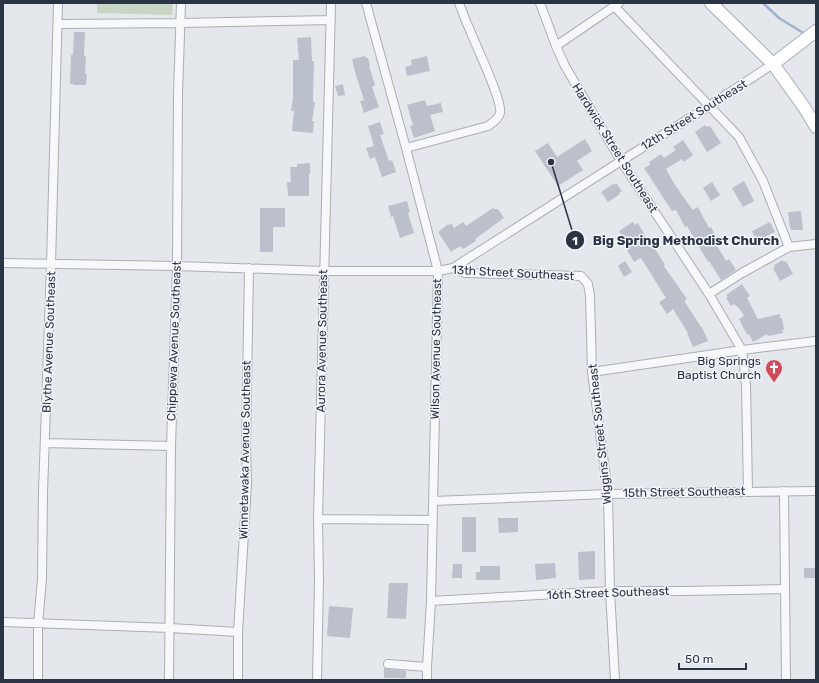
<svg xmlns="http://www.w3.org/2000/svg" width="819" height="683" font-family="Rubik,sans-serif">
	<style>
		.green { fill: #c9d6c5 }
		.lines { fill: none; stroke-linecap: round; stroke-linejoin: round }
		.stream { stroke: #9fb4cc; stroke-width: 2.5 }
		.building { fill: #bbc0ca }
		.street-casing { stroke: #a9aeb7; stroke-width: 10 }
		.secondary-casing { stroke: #a9aeb7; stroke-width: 14 }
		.street { stroke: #f7f8fa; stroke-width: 8 }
		.secondary { stroke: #fff; stroke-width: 12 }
		.labels { text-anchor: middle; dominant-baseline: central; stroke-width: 3; stroke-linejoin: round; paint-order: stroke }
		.street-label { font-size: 12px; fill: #2b3445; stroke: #f4f6f9 }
		.poi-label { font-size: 12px; fill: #2b3445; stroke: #f4f6f9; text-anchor: end }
		.leader { fill: none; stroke: #2b3445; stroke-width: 1.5 }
		.callout-dot { fill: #2b3445; stroke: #f4f6f9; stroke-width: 1.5 }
		.mark-label { font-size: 12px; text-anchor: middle; font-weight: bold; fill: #fff }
		.callout-label { font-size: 13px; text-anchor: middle; font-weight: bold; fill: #2b3445; stroke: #f4f6f9; stroke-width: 3; stroke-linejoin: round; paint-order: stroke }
	</style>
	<rect width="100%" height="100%" fill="#e4e7ec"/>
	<!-- green -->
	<path class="green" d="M97,3H173L172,15L97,13Z"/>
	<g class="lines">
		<!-- stream -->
		<path class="stream" d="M763,3L779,18L805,34"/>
	</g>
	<!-- building -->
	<path class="building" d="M74,32H85L84,56H86L85,74H87L86,85H73V84H70L71,55H73Z
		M311,37L312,61H314L313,102H315L312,121H314L313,133L292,131L294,111H291L293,98V60H299L297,38Z
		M365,56L366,58H368L370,66H369L375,85L372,87L379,107L364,113L360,101L364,100L355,72L352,59Z
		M427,56L430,71L407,76L405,67L412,65L411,60Z
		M343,84L345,95L338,96L335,86Z
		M425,100L427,106L441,103L443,112L430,115L435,131L414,138L410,126L413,125L407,105Z
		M380,122L384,134L380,135L389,161L392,160L396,172L382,177L375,157L370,159L366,148L374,146L368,126Z
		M705,125L707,127L710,126L721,143L707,152L695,132Z
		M585,139L592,151L577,161L583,170L558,186L535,151L548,143L557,157Z
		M683,140L693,155L684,162L682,159L666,169L675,185L692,209L693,210L698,207L709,228L711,227L715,235L712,237L726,261L729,259L736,270L721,280L709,261L708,262L687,226L685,227L676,210L672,211L644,168L650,165L649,162L661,154L664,158L676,150L673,147Z
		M310,163V174H309V196H288L287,182H291L290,167H297V164Z
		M744,181L754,201L743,207L732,188Z
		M712,182L720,195L711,201L703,188Z
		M616,183L622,191L619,193L620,194L608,202L601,192L613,184L614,185Z
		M407,201L410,212L408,213L414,233L400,238L393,216L391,217L388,206Z
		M260,208H285V227H273V252H260Z
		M493,208L495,209H498L504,218L475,239L476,241L463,249L460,246L451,252L438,232L447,225L452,224L454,228L463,222L466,226Z
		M801,211L803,230H791V228H790L788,212Z
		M633,222L635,225L638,223L647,239L648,238L665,265H663L687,299L685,300V302L701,327H702L708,341L693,347L687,333H688L673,309L667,314L659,302L666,298L641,258L634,262L627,250L629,248L619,231Z
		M770,222L775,232L757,241L752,231Z
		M783,260L784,262L786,261L793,274L780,281L773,268L775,267L774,265Z
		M625,261L632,272L624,277L618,266Z
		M742,284L750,296L747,298L758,319L780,314V318H782L784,330H782L783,333L768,336L767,334L753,342L749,334L747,335L739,319L744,316L739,308L734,304L731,306L726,298L728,297L726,295Z
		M462,517H476V552H462Z
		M498,518H518V532L499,533Z
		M595,551V579L579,580L578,552Z
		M555,563L556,578L536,580L535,564Z
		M453,564H462V578H452Z
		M480,566H500V580H476V572H480Z
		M804,568H816V578H804Z
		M389,583H408L406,619L387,618Z
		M329,606L353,608L350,638L327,636Z
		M384,668L388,669L406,671V678H384Z"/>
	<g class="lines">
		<!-- street casing -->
		<g class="street-casing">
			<path id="street" d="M366,3L406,148L438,271L431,601L427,667V680
				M540,3L556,46L565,66L621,161L709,294L742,350L746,385L748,491
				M614,6L739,137L763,181L789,247
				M58,24L180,23L331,20
				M556,46L619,3
				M406,148L488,126C492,123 499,119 500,113C503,102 477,48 472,35C467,24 463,14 459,3
				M3,263L177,266L324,271H438L453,268L465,273L581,276L588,284L590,296L592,372L608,494L610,591L615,680
				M453,268L621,161L709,106L773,64
				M709,294L742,273L789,247L816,244
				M592,372L742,350L816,341
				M45,443L171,446
				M784,491L786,680
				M433,501L608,494L816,491
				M318,519L432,520
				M431,601L610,591H682L785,589
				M3,622L170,628L238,632
				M388,664L427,667
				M38,680V624L42,579L43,492L51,264L58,3
				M169,680L171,446L177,266L178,94L181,3
				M238,680V632L247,484L246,446L249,268
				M317,680L319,579L318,519L331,3"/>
		</g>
		<!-- secondary casing -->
		<g class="secondary-casing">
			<path id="secondary" d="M711,3L773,64L804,107L816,127
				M773,64L816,31"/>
		</g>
		<!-- street -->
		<use href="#street" class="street"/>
		<!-- secondary -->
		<use href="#secondary" class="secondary"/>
	</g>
	<!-- icons -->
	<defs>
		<g id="church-pin" transform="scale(0.9)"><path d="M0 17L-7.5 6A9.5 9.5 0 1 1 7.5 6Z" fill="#d1495b" stroke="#f4f6f9"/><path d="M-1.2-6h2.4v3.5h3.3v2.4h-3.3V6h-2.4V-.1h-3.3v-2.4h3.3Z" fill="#fff"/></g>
	</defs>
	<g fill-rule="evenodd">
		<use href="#church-pin" x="774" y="368"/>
	</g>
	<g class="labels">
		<!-- street labels -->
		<g class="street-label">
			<text transform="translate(694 115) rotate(-32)">12th Street Southeast</text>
			<text transform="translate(615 148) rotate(58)">Hardwick Street Southeast</text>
			<text transform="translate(513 273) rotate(3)">13th Street Southeast</text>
			<text transform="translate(174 341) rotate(-88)">Chippewa Avenue Southeast</text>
			<text transform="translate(322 341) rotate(-89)">Aurora Avenue Southeast</text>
			<text transform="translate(49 342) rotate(-88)">Blythe Avenue Southeast</text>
			<text transform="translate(436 349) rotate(-89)">Wilson Avenue Southeast</text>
			<text transform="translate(600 434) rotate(-96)">Wiggins Street Southeast</text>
			<text transform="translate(245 450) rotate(-89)">Winnetawaka Avenue Southeast</text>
			<text transform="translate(684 492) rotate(-1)">15th Street Southeast</text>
			<text transform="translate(608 593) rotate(-2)">16th Street Southeast</text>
		</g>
		<!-- poi labels -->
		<g class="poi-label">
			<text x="761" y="361">Big Springs<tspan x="761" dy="14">Baptist Church</tspan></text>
		</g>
	</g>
	<!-- callouts -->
	<path class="leader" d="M551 162L575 240"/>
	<g class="callout-dot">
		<circle cx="551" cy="162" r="4"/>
		<circle cx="575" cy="240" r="10"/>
	</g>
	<g class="mark-label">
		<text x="575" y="245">1</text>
	</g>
	<g class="callout-label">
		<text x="686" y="245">Big Spring Methodist Church</text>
	</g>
	<!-- border -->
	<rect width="819" height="683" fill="none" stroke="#2b3445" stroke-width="8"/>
	<!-- scale -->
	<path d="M679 663v6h67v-6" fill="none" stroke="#2b3445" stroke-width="2"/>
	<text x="685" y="663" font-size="12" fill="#2b3445" stroke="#f4f6f9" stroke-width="3" paint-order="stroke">50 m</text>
</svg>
